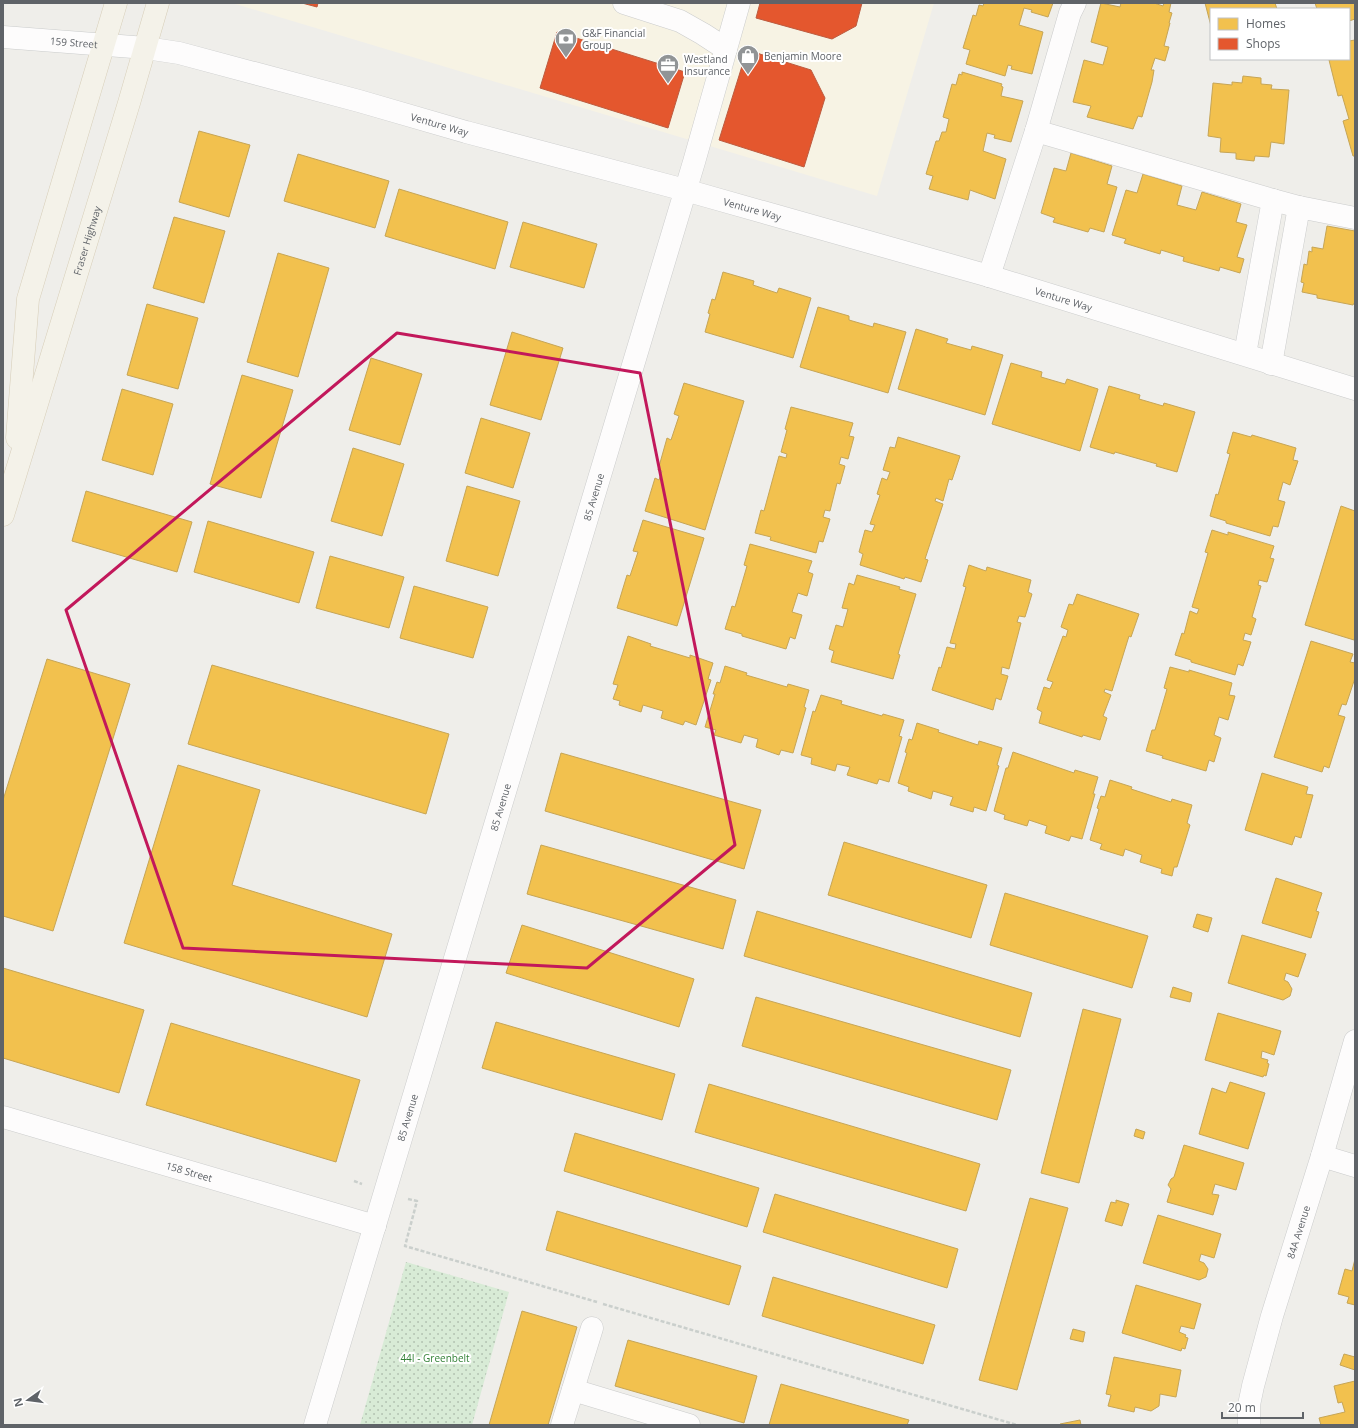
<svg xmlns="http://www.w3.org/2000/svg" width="1358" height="1428" font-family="'Open Sans',sans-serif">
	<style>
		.commercial { fill: #f7f3e4 }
		.green { fill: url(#green-dots) }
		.homes { fill: #f2c14e; stroke: #c6a556 }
		.shops { fill: #e4572e; stroke: #bc5b3f }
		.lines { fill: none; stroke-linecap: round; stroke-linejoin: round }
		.minor-casing { stroke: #cbcccc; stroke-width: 23 }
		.major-casing { stroke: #d7ceb8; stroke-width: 23 }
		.path { stroke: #cacfcc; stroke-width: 2.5; stroke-dasharray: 4 2; stroke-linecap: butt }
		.minor { stroke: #fdfcfc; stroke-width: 22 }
		.major { stroke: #f4f2e9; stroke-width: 22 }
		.marked { fill: none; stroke: #c2185b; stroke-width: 3; stroke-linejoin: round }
		.labels { text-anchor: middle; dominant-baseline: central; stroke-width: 4; stroke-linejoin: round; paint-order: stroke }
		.poi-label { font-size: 10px; fill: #5f6368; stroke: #fff; text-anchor: start }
		.street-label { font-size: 10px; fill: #5f6368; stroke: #fff }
		.park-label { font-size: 10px; fill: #348238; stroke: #fff }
	</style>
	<defs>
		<pattern id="green-dots" width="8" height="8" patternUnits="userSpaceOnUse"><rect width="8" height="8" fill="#d8ebd6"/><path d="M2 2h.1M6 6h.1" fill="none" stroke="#b2c2b1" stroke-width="1.8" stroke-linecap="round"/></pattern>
	</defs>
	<rect width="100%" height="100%" fill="#efeeea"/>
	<!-- commercial -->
	<path class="commercial" d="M232,3H934L877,196Z"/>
	<!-- green -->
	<path class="green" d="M406,1262L509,1292L472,1425H360Z"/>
	<!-- homes -->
	<path class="homes" d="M984,3H1053L1048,17L1031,12L1032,10L1024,8L1019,25L1043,32L1032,74L1011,69L1012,66L1008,65L1005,76L966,64L970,50L963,48L973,15L976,16L979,5L983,6Z
		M1101,3L1120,7L1121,3H1154L1163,6L1164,3H1171L1169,12L1172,13L1169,23H1170L1164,46L1169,47L1165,61L1155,58L1151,70H1154L1152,82L1142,117L1138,116L1133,129L1087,117L1091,106L1073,102L1084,60L1103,65L1108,47L1091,42Z
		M1205,3H1275L1277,9H1211V26Z
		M1315,3H1355V19L1349,21V9H1317Z
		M1355,40V156H1353L1343,121L1349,119L1342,95L1338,96L1329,60L1334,59H1349V41Z
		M962,72L1002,84L1001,86L1003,87L1001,96L1023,101L1011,142L994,138L995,135L987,133L983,151L1006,159L995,199L970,190L968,200L929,189L933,176L926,174L936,141H939L942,132H946L949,119L943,117L952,84L956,85L959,74L962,75Z
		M1243,76L1261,78V84L1272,85L1271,89L1289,90L1284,144L1271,142L1269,157L1255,156L1254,161L1236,159V153L1220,152L1221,138L1208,136L1213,83L1232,85V82L1242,83Z
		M199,131L250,145L229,217L179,202Z
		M1071,153L1112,166L1107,184L1117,187L1104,232L1090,228L1088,232L1053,222L1055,218L1041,213L1054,168L1066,171Z
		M298,154L389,181L375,228L284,201Z
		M1143,174L1182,186L1177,205L1196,210L1202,192L1241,204L1236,222L1247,225L1237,257L1244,259L1240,273L1220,267L1219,271L1183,261L1184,257L1161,250L1160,254L1124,243L1126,239L1112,235L1126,190L1137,193Z
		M399,189L508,222L495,269L385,236Z
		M174,217L225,231L204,303L153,288Z
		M523,222L597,244L584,288L510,267Z
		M1327,226L1355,231V303H1354L1353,305L1317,298V295L1302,292L1304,283L1301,282L1304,264L1307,265L1309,251L1312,252V247L1323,249Z
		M278,253L329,268L298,377L247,362Z
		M723,272L754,281L753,285L777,293L779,288L811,298L793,358L705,332L710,314L708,313L712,299L715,300Z
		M147,304L198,318L178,389L127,375Z
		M818,307L849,316V320L873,327L874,323L906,332L888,393L800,367Z
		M916,329L948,339L946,343L971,350L972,346L1003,355L985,415L898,389Z
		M512,332L563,348L541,420L490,405Z
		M371,358L422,374L400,445L349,430Z
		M1011,363L1042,372L1041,377L1065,384L1067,379L1098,389L1080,451L992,424Z
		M242,375L293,390L261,498L210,484Z
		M684,383L744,401L705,530L645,511L655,478L659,480L662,471L658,470L667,438L671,440L679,416L674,414Z
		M1109,386L1140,395L1139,399L1163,406L1164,403L1195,412L1177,472L1156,466L1157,464L1115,452L1114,454L1090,447Z
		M122,389L173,404L153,475L102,460Z
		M791,407L853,423L849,436L854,437L848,459L841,457L839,464L845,466L840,484L837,483L830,511L825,510L823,517L830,519L823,542L819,541L816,553L770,540L771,537L755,533L761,510L764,511L779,456L786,458L787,454L781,452L787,430L785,429Z
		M481,418L530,433L513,488L465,473Z
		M1233,432L1251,437L1252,435L1296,448L1293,460L1298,461L1290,485L1283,482L1278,500L1285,502L1278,527L1273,526L1270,536L1226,523V521L1210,516L1216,494L1218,495L1230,454L1227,453Z
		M898,437L960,456L952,480L949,479L943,501L936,498L935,501L943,504L925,559L928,560L921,582L905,577L904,579L860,565L863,554L859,552L865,530L872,532L875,525L870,524L880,495L877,494L882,478L887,480L890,472L883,470L890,447L895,448Z
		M353,448L404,464L382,536L331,521Z
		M467,486L520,501L498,576L446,561Z
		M86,491L192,522L177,572L72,541Z
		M1341,506L1355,511V636L1354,640L1305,625Z
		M643,520L704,538L677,626L617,608L627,575L630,576L638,552L633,551Z
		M208,521L314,552L299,603L194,572Z
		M1212,530L1228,535V532L1274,546L1270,558L1274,559L1267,582L1259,580L1258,585L1261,586L1252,617L1256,619L1251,635L1245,633L1243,640L1251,642L1243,666L1238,664L1235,675L1191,662V660L1175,655L1182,633L1184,634L1190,611L1197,614L1199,609L1192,607L1208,553L1205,552Z
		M750,544L812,561L808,572L813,574L807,596L798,593L792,612L802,615L795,639L790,637L786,649L742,636V634L725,629L732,606L735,607L747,566L744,565Z
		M330,556L404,577L389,628L316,608Z
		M969,565L986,571L987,567L1031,580L1028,592L1032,594L1025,617L1019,616L1017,622L1021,623L1009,669L1002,667L1001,674L1008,676L1001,700L996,698L993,710L932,690L939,667L941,668L947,647L955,649L956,644L950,643L966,587L963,586Z
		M857,575L900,587L899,589L916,594L898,654L900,655L893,679L831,662L834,651L829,649L836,625L843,627L848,609L842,608L849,583L854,585Z
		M414,586L488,607L473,658L400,638Z
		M1077,594L1139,614L1131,637L1129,636L1112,691L1105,689L1104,692L1111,695L1103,716L1107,718L1100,740L1083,735L1082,737L1039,723L1042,712L1037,709L1044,687L1050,689L1053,682L1047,680L1063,636L1066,637L1068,630L1061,627L1069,604L1073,605Z
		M628,636L651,644L650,646L690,658V655L713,663L708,679L711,680L696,725L685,721L683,725L661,718L663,711L643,705L641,712L619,705L620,701L613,699L618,685L613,684Z
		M1311,641L1353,654L1350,662L1355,663V678L1346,705L1342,704L1338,715L1345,717L1329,768L1324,766L1322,772L1274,757Z
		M47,659L130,684L53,931L3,916V800Z
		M212,665L449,734L426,814L188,744Z
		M725,666L747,673L746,675L787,687L788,684L809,690L804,707L806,708L793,753L781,750L779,755L756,747L758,739L744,735L741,743L714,735L716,730L705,727L715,694H713L717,682L720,683Z
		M1170,667L1189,672V670L1232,683L1229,695L1235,696L1228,720L1219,717L1214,735L1221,738L1214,762L1209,760L1206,771L1162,758L1163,756L1146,751L1152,730H1155L1167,689L1164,688Z
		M821,695L842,701L841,704L882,716L883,714L904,720L899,736L902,737L889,782L879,779L877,784L847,775L850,767L837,764L835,771L811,764L812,758L801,755L813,711L815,712Z
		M917,723L939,730L938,732L978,745L979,741L1002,748L997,765L999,766L986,811L974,807L973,812L950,805L953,797L933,791L931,799L908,791L909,787L898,783L907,753L905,752L909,739L912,740Z
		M1013,752L1074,773L1075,770L1098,777L1093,794H1095L1082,839L1071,836L1069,841L1045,833L1047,826L1029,820L1027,826L1004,819L1005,815L994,811L1006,768H1008Z
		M561,753L761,810L744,869L545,811Z
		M178,765L260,790L232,885L392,934L367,1017L124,943Z
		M1262,773L1308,787L1306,794L1313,795L1301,838L1295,836L1292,845L1245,830Z
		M1110,780L1132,787L1131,789L1171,802L1172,799L1192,805L1187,823L1190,825L1177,867H1174L1172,876L1161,873L1162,869L1140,862L1142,855L1125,849L1123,856L1100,849L1102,844L1090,840L1099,809L1097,808L1101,796L1105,797Z
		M844,842L987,885L971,938L828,895Z
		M541,845L736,900L723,949L527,894Z
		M1276,878L1322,893L1316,911L1319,912L1311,938L1262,923Z
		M1005,893L1148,936L1132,988L990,945Z
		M757,911L1032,993L1020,1037L744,956Z
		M1197,914L1212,918L1208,932L1193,927Z
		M522,925L694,979L679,1027L506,973Z
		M1242,935L1306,954L1298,977L1286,973L1284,980L1288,982L1292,989L1290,996L1283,1000L1228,983Z
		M3,968L144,1010L119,1093L3,1058Z
		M1173,987L1192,993L1190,1002L1170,997Z
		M756,997L1011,1070L997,1120L742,1046Z
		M1083,1009L1121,1019L1079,1183L1041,1173Z
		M1218,1013L1281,1031L1274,1055L1262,1051L1261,1058L1268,1060L1267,1063L1269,1064L1266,1076L1264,1075L1263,1077L1205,1060Z
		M496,1022L675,1074L662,1120L482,1068Z
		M171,1023L360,1080L336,1162L146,1105Z
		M1230,1082L1265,1093L1248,1149L1199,1134L1212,1088L1226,1093Z
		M709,1084L980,1164L966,1211L695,1132Z
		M1136,1129L1145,1132L1143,1139L1134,1136Z
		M575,1133L759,1188L747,1227L564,1171Z
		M1184,1145L1244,1163L1236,1190L1215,1184L1212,1194L1219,1195L1213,1215L1167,1202L1171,1189L1168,1185L1171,1179L1174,1177Z
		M775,1194L958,1249L947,1288L763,1232Z
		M1030,1198L1068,1208L1017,1390L979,1380Z
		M1116,1200L1129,1204L1122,1226L1105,1221L1111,1202L1116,1203Z
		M557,1211L741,1266L729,1305L546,1250Z
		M1158,1215L1221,1234L1214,1258L1201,1254L1199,1261L1204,1263L1208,1269L1206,1277L1199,1280L1143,1263Z
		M1355,1259V1305L1347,1303L1349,1297L1338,1294L1345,1269L1352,1271Z
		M773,1277L935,1325L923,1364L762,1316Z
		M1136,1285L1201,1304L1194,1329L1181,1326L1179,1332L1186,1335L1185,1337L1188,1338L1185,1349L1182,1348L1181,1351L1122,1333Z
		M522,1311L577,1327L548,1425H489Z
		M1073,1329L1085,1332L1083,1342L1070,1339Z
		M628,1340L757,1376L744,1423L615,1386Z
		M1344,1354L1355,1357V1370L1340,1365Z
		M1114,1357L1181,1370L1176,1397L1160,1394L1159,1406L1151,1411L1135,1407L1134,1412L1108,1406L1111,1395L1106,1394Z
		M1355,1381V1425H1321L1319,1418L1345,1412L1342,1402L1338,1403L1334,1386Z
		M781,1384L909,1420L907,1425H769Z
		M1080,1420L1081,1425H1060V1424Z"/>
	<!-- shops -->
	<path class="shops" d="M302,3H318L317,7Z
		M760,3H862L856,26L832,39L756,18Z
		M557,32L685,72L668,128L540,88Z
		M747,50L811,70L825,98L804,167L719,140Z"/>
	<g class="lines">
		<!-- minor casing -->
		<g class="minor-casing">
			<g id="minor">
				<path d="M624,3L680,21L703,34L726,49"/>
				<path id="s1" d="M3,37L146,48L179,53L359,101L466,132L685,190L989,276L1355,389"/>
				<path d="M1036,131L1273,200L1299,207L1355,218"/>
				<path d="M989,276L1036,131L1070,13L1075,3"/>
				<path d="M1245,354L1273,200"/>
				<path d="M1271,364L1299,207"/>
				<path id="s2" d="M3,1117L375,1226"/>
				<path d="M1322,1156L1355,1166"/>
				<path d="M573,1390L689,1425"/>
				<path id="s3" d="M315,1425L694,162L739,3"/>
				<path d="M562,1425L592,1328"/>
				<path id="s4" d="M1249,1425V1405L1253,1386L1272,1316L1322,1156L1355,1041"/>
			</g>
		</g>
		<!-- major casing -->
		<g class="major-casing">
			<g id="major">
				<path d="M17,438L28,299L116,3"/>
				<path id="s5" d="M3,515L129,103L158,3"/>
			</g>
		</g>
		<!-- path -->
		<path class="path" d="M354,1181L362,1184
			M408,1199L417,1201L405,1246L597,1302
			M603,1304L1017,1425"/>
		<!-- minor -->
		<use href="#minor" class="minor"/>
		<!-- major -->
		<use href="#major" class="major"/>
	</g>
	<!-- marked area -->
	<path class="marked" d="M397,333L640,373L735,845L587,968L183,948L66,610Z"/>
	<!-- icons -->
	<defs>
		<g id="bank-pin" transform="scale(1.15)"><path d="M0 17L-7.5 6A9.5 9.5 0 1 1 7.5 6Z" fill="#919496" stroke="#fff"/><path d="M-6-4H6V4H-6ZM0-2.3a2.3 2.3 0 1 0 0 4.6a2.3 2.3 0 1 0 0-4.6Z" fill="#fff"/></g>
		<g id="shop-pin" transform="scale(1.15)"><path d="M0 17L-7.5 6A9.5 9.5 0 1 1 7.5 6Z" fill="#919496" stroke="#fff"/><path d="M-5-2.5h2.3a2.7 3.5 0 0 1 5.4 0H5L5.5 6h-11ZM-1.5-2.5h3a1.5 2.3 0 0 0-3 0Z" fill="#fff"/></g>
		<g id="office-pin" transform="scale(1.15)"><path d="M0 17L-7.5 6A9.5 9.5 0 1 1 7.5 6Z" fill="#919496" stroke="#fff"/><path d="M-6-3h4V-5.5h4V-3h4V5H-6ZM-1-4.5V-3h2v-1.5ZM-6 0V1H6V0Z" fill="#fff"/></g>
	</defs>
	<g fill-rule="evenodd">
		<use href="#bank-pin" x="566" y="39"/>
		<use href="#shop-pin" x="748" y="56"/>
		<use href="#office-pin" x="668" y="65"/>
	</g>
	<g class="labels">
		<!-- poi labels -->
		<g class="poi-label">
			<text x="582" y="33">G&amp;F Financial<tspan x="582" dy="12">Group</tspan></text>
			<text x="764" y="56">Benjamin Moore</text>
			<text x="684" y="59">Westland<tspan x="684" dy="12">Insurance</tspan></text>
		</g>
		<!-- street labels -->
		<g class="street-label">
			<text stroke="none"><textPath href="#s1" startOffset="71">159 Street</textPath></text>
			<text stroke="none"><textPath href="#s1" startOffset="447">Venture Way</textPath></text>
			<text stroke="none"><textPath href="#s1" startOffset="771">Venture Way</textPath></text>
			<text stroke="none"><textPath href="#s5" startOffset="287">Fraser Highway</textPath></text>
			<text stroke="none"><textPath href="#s1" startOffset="1095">Venture Way</textPath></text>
			<text stroke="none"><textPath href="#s3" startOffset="969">85 Avenue</textPath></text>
			<text stroke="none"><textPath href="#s3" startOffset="645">85 Avenue</textPath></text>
			<text stroke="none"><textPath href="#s3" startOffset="321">85 Avenue</textPath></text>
			<text stroke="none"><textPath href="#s2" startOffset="194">158 Street</textPath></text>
			<text stroke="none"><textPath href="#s4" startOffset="200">84A Avenue</textPath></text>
		</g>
		<!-- park labels -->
		<g class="park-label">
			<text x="435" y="1358">44I - Greenbelt</text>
		</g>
	</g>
	<!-- border -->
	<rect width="1358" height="1428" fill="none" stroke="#5f6368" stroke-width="8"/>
	<!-- legend -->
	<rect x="1210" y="8" width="140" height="52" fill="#ffffff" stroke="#bfc1c3"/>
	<rect x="1218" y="18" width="20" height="12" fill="#f2c14e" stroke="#bfc1c3"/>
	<text x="1246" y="28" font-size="12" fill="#5f6368">Homes</text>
	<rect x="1218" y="38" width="20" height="12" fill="#e4572e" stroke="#bfc1c3"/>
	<text x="1246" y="48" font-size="12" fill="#5f6368">Shops</text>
	<!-- north arrow -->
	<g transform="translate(28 1400) rotate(256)" stroke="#ffffff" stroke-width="3" paint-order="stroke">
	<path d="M0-3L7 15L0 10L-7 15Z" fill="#5f6368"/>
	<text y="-6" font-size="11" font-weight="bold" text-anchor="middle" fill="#5f6368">N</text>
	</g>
	<!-- scale -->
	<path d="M1222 1412v6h81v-6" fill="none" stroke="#5f6368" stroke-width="2"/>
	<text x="1228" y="1412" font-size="12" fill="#5f6368" stroke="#ffffff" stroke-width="3" paint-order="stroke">20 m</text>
</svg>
